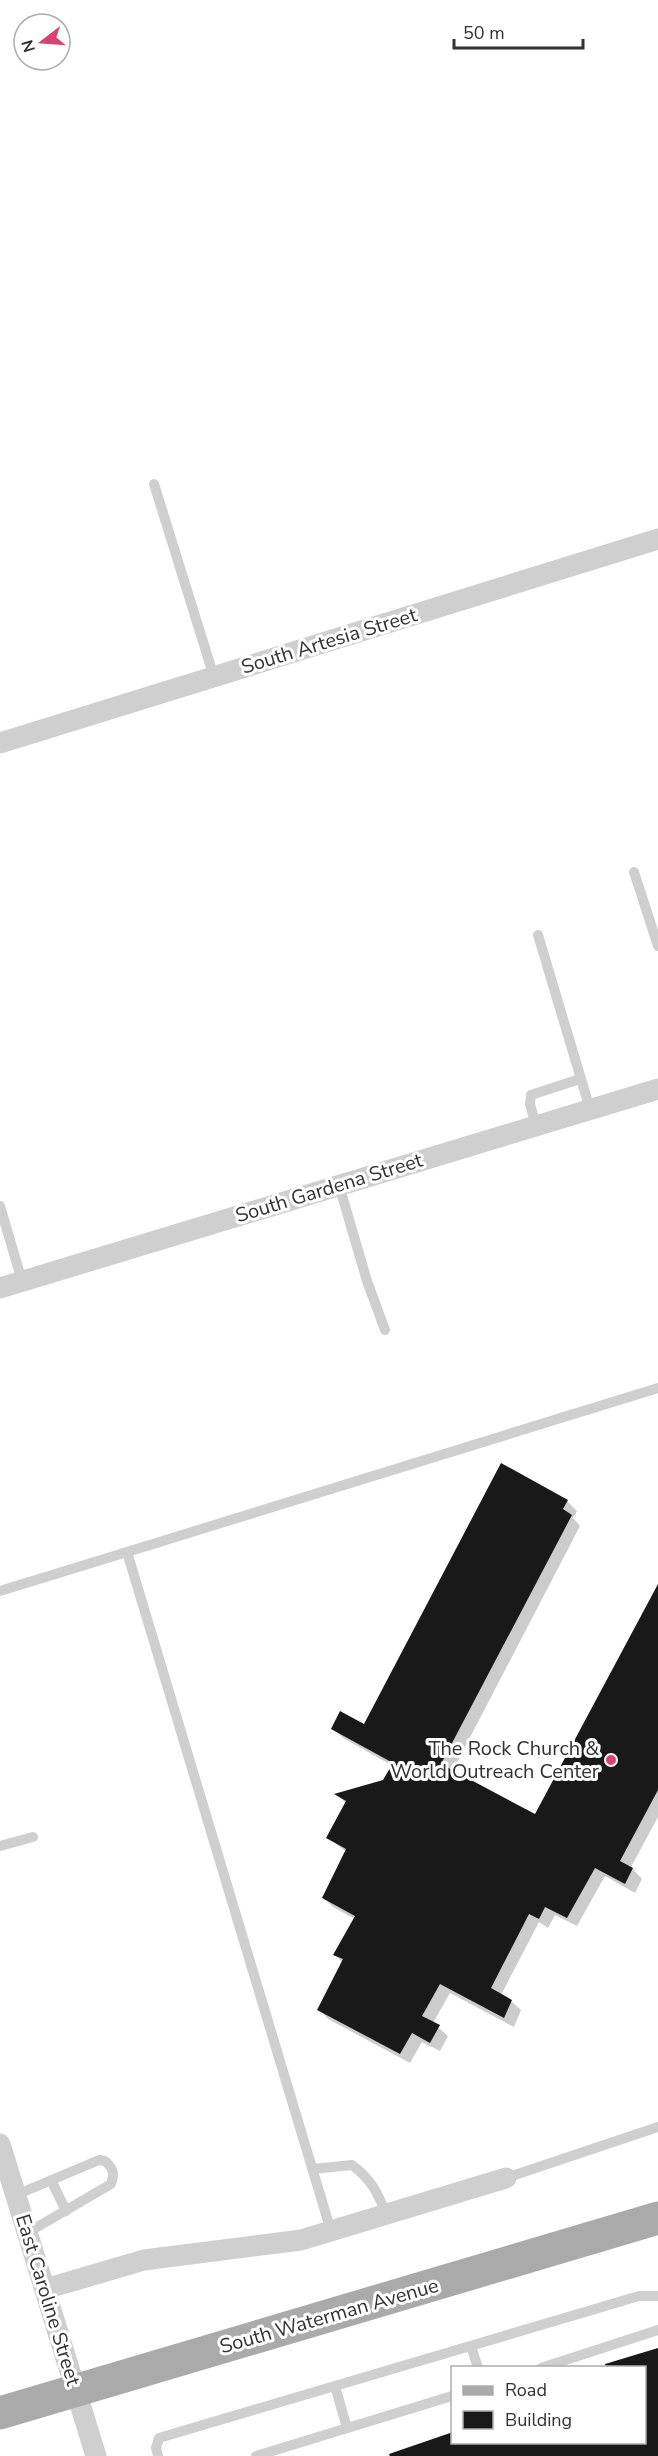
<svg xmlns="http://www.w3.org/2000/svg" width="658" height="2456" font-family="'Nunito Sans',sans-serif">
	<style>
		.shadow { fill: #0003 }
		.building { fill: #191919 }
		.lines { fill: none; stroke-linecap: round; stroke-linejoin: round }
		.lane { stroke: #cfcfcf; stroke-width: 10 }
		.street { stroke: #cfcfcf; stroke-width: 21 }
		.primary { stroke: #aaa; stroke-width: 33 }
		.poi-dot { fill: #d8446f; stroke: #fff; stroke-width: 2 }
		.labels { text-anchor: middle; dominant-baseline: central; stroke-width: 6; stroke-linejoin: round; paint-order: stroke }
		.street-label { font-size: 20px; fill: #323232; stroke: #fff }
		.poi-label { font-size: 20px; fill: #323232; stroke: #fff; text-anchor: end }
	</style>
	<rect width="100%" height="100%" fill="#fff"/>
	<!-- shadow -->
	<path class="shadow" d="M502,1465L567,1501L577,1511L573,1518L580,1526L452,1772L535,1816L658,1588V1817L631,1867L642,1879L635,1893L605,1876L577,1926L555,1915L548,1928L539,1922L501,1995L511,2001L521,2010L514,2027L450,1993L433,2023L448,2036L440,2051L422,2042L410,2063L328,2019L319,2009L343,1963L335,1955L355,1919L333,1907L324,1898L346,1852L328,1837L346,1803L337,1795L384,1781L393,1766L343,1738L333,1729L365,1726Z
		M658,2349V2456H387L452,2434V2442H644V2368H601Z"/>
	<!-- building -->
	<path class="building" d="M501,1463L568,1500L563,1509L572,1515L441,1764L535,1814L658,1584V1790L620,1861L633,1868L625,1884L595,1868L567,1918L545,1907L539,1919L529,1914L491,1988L512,2000L504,2018L440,1984L422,2016L440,2025L430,2043L412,2033L400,2054L317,2010L343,1959L333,1955L355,1916L322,1898L346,1849L326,1838L346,1801L334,1794L383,1780L393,1763L331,1729L340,1711L364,1724Z
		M658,2348V2456H390L389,2454L453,2432V2442H645V2367H606L605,2364Z"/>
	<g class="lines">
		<!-- lane -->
		<path class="lane" d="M154,484L214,677
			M634,872L658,946
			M538,935L590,1109
			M536,1126L530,1104L531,1095L580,1079
			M339,1185L367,1281L385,1330
			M0,1206L22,1281
			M127,1552L658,1388
			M0,1591L127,1552L331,2231
			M0,1846L33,1837
			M313,2169L352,2165C371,2179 378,2193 386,2214
			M506,2178L658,2127
			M51,2180L66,2211
			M16,2195L99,2160L105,2161C113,2168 115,2174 111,2184L27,2233
			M471,2346L478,2368
			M541,2368L658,2330
			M335,2386L347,2428
			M158,2456L156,2448L159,2438L639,2296H658
			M256,2456L452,2396"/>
		<!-- street -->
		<path class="street" d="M0,743L658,539
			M0,1288L658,1089
			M0,2144L96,2456
			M45,2289L144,2260L301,2240L506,2178"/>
		<!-- primary -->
		<path class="primary" d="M0,2413L658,2218"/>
	</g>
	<!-- markers -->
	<circle class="poi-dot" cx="611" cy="1760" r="6"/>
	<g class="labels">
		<!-- street labels -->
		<g class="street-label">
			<text transform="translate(329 641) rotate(-17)">South Artesia Street</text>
			<text transform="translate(329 1188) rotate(-17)">South Gardena Street</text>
			<text transform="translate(48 2300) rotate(73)">East Caroline Street</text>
			<text transform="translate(329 2316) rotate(-16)">South Waterman Avenue</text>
		</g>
		<!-- poi labels -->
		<g class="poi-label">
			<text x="599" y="1748">The Rock Church &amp;<tspan x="599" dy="23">World Outreach Center</tspan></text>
		</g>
	</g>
	<!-- legend -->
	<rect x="451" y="2366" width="195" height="78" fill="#ffffff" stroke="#adadad" stroke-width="1.5"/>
	<rect x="463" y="2386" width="30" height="9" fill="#aaaaaa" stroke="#adadad" stroke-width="1.5"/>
	<text x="505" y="2396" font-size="18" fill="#323232">Road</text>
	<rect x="463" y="2411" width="30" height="18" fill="#191919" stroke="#adadad" stroke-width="1.5"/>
	<text x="505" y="2426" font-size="18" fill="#323232">Building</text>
	<!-- north arrow -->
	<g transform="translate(42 42) rotate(253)"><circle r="28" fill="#ffffff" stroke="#adadad" stroke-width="1.5"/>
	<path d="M0-4.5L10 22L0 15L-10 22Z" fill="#d8446f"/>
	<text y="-9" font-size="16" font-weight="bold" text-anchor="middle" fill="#323232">N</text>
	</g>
	<!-- scale -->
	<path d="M454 39v9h129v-9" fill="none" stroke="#323232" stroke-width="3"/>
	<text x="463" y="39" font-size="18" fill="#323232" stroke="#ffffff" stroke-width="4.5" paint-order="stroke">50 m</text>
</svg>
